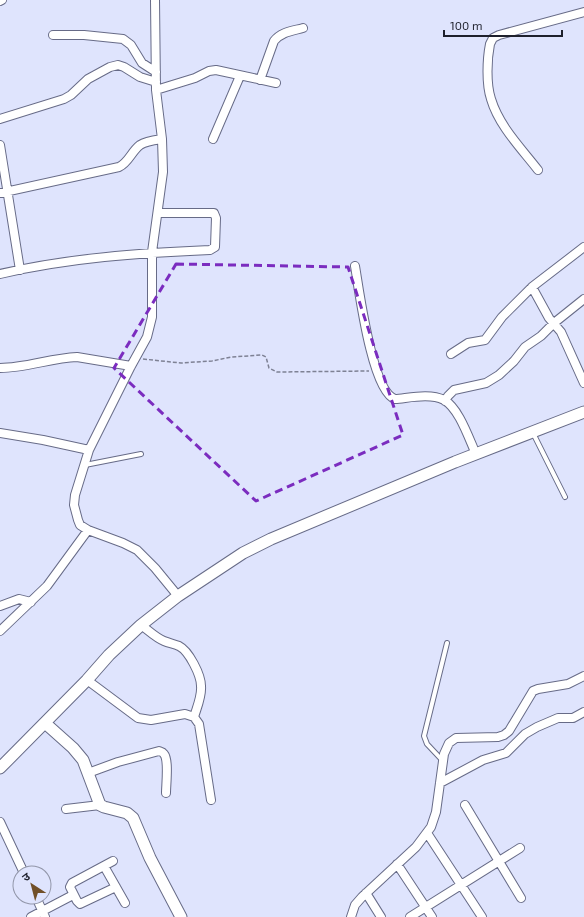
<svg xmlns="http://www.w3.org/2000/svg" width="584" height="917" font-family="'Exo 2','Noto Sans Devanagari',sans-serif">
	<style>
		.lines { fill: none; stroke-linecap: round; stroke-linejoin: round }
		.lane-casing { stroke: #676b87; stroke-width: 6 }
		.street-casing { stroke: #676b87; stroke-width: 10 }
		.secondary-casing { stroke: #676b87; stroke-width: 13 }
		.path { stroke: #7e8194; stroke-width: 1.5; stroke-dasharray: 4 2; stroke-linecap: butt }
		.lane { stroke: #fff; stroke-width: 4 }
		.street { stroke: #fff; stroke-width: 8 }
		.secondary { stroke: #fff; stroke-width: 11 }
		.marked { fill: none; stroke: #7b2cbf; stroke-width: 3; stroke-dasharray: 8 5; stroke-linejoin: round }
	</style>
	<rect width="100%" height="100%" fill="#dfe4fd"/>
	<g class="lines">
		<!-- lane casing -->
		<g class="lane-casing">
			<path id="lane" d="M533,433L565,497
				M85,465L141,454
				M443,761L427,744L424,736L447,643"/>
		</g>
		<!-- street casing -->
		<g class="street-casing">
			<path id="street" d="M155,0L156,90L162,139L163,172L152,252V317L147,337L131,366L89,450L75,495L74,505L78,520L80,525L88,530L123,543L137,550L155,568L178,596
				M0,1L2,0
				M53,35H84L123,39L131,45L142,63L156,72
				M260,80L274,41C281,32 292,31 303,28
				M156,90L195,78L209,71L216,70L276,83
				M0,119L64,99L71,95L88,79L110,67L118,65L124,67L140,77L156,82
				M213,139L240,76
				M0,145L20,270
				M538,170C521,148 499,126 491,99C486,84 487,59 490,44L493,38L499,35L584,12
				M0,193L119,167C129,162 131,152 140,145C146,141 155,140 162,139
				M355,266C359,289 372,392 395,399C409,398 430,393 444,400C459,408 469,439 476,454
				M0,274C69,258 139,253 210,250L215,247L216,218L214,213H158
				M532,287L549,318L561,332L584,383
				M451,354L468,343L485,340L502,317L532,287L584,247
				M0,368C26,368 51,358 77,357L131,366
				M445,401L448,396L454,390L486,383L499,375L514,361L525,347L541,336L554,323L584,299
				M0,433L43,440L89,450
				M0,606L19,599L31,602
				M141,625C148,630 156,638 164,641C169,643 174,644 179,646C189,651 201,675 201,686C202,696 197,707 194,717
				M0,631L47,586L88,530
				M87,680L138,718L151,720L185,714L194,717L199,724L211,800
				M88,773L118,762L159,751C161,752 162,751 164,754C169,760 166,785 166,793
				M440,783L483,760L506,753L525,734L537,727L558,718H573L584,712
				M465,805L521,898
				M66,809L100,805
				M0,822L24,873
				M427,833L482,917
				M113,861L72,883L70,887L77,901L80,904L116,887
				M397,864L432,917
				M104,866L125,903
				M366,893L381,917
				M36,897L45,917
				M31,917L73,895
				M351,917L355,905L362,897L416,847L431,827L436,812L444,754L449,743L456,738L498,737L504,735L509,731L533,691L538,689L568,684L584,676
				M410,917L520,848"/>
		</g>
		<!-- secondary casing -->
		<g class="secondary-casing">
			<path id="secondary" d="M45,723L73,748L83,760L100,805L104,807L127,813L133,818L150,858L181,917
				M0,768L87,680L109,655L141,625L178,596L243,553L271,539L455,462L584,412"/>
		</g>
		<!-- path -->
		<path class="path" d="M143,359L181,363L212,361L231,357L262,355L266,357L269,368L277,372L369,371"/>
		<!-- lane -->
		<use href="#lane" class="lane"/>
		<!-- street -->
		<use href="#street" class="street"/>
		<!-- secondary -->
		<use href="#secondary" class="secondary"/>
	</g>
	<!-- marked area -->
	<path class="marked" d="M176,264L348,267L403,435L256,501L114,368Z"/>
	<!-- north arrow -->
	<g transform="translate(32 885) rotate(324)"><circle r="19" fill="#dfe4fd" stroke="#9296a9"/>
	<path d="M0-3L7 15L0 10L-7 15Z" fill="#725028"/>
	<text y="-6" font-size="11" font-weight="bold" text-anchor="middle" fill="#1e202c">उ</text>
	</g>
	<!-- scale -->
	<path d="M444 30v6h118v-6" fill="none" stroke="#1e202c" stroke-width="2"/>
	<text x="450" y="30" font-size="12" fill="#1e202c" stroke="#dfe4fd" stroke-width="3" paint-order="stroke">100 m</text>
</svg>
